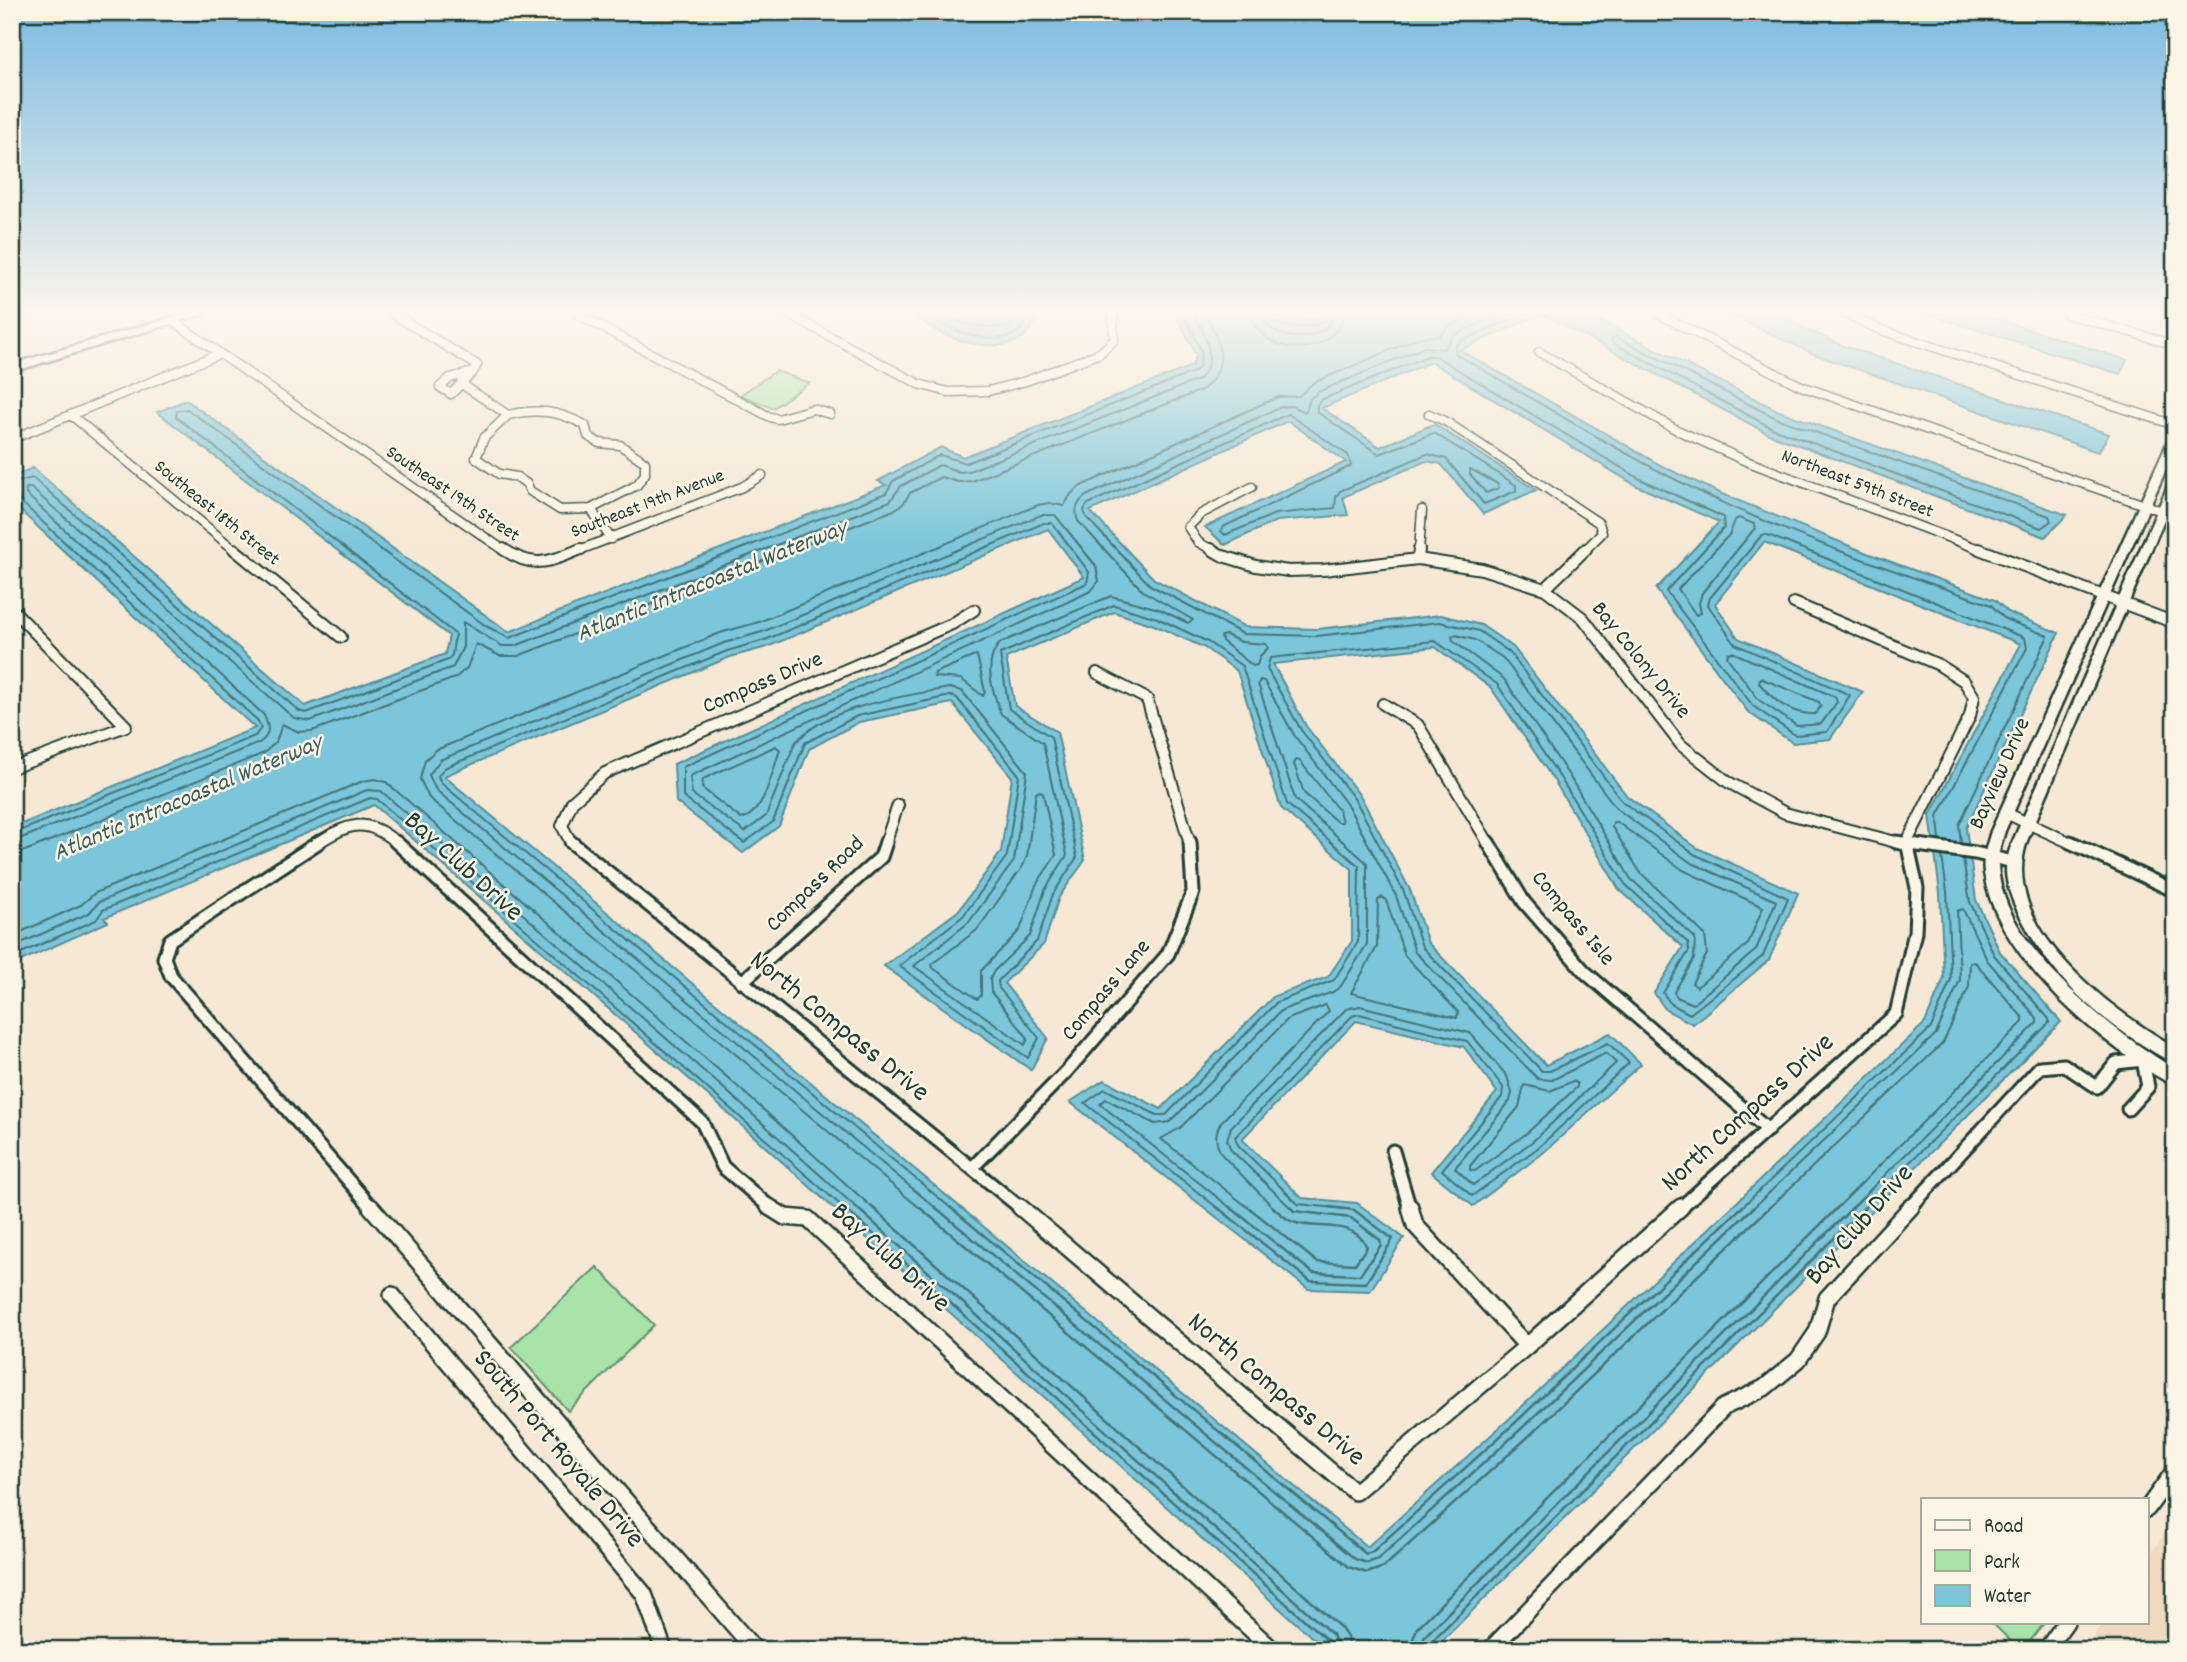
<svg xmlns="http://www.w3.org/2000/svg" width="2187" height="1662" font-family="Dekko,sans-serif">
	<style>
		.built { fill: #efd9bf }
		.green { fill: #a8e4a9; stroke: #64906e; stroke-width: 2 }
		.water { fill: #7bc6db; stroke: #568f98; stroke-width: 2; fill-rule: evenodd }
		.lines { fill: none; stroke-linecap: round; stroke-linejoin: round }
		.shore-far1 { stroke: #447477; stroke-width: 2 }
		.shore { stroke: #447477; stroke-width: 2.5 }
		.minor-far3-casing { stroke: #1f3d34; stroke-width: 11 }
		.minor-far2-casing { stroke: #1f3d34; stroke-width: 14 }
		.minor-far1-casing { stroke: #1f3d34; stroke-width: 17 }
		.minor-casing { stroke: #1f3d34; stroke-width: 20 }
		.tertiary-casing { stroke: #1f3d34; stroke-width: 5 }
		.primary-casing { stroke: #1f3d34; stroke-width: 5 }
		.minor-far3 { stroke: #fcf5e5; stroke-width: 8 }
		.minor-far2 { stroke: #fcf5e5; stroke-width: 10 }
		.minor-far1 { stroke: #fcf5e5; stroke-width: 11 }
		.minor { stroke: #fcf5e5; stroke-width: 15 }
		.tertiary { fill: #fcf5e5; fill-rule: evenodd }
		.primary { fill: #fcf5e5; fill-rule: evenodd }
		.labels { text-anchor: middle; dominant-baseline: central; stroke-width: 5; stroke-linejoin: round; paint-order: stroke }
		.far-street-label { font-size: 19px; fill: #1f3d34; stroke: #fcf5e5 }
		.street-label { font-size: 23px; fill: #1f3d34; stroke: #fcf5e5 }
		.water-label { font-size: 24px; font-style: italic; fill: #365f5e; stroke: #fcf5e5 }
		.near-street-label { font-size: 28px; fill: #1f3d34; stroke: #fcf5e5 }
	</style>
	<rect width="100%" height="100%" fill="#f6e8d4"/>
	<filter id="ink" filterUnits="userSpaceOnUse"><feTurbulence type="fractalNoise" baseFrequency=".0143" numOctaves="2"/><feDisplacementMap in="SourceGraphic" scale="14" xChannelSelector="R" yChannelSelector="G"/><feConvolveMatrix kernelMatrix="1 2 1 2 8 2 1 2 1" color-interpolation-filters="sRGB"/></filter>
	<g filter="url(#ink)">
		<!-- built -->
		<path class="built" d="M2175,1518V1650H2084L2103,1622H2147V1559Z"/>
		<!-- green -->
		<path class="green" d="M776,371L809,383L773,408L740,395Z
			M597,1267L654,1325L568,1411L511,1347Z
			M1991,1622H2045L2027,1645H2015Z"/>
		<!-- water -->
		<path class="water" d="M913,314H1035L1036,322C1031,328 1024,339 1017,341C983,354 938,337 913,314Z
			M1180,314C1207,314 1235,311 1262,314C1285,317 1304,323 1327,314H1541L1460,350L1664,467L1722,494L1867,553L1995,600L2009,613L2059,633L1966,828L1976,900L2000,952L2061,1022L1433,1650H1326L711,1098L374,805L104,918L108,922L12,965V828L255,728L12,503V477L33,468L305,706L445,654L449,636L157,412L186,400L509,632C634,581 760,534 886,485L878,481L941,447L963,457L1192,366L1196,355L1177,316ZM1431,362L1637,486L1719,522L1656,589L1748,712L1793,743L1830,739L1863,692L1738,638L1715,604L1764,542L2021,644L1930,815L1940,893L1944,978L1925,1023L1510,1418L1367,1547L444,776L730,657L767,647L1048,529L1084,577L674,764L676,802L743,853L779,826L809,749L859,722L952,703L1012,777L1001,852L958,911L884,966L1031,1070L1048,1038L1004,983L1044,944L1059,897L1085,860L1057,732L1015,706L1006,658L1114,612L1154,625L1205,648L1237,671L1281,808L1352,869V941L1328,977L1274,996L1161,1109L1104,1080L1070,1102L1308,1289L1370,1291L1404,1238L1357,1203L1302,1198L1242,1139L1356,1021L1464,1047L1497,1092L1431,1172L1473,1206L1543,1153L1641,1064L1610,1033L1546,1065L1428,943L1410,890L1361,797L1306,726L1273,664L1435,647L1491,688L1555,782L1619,889L1683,947L1654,993L1666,1010L1693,1024L1769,960L1798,893L1697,848L1627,796L1513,647L1481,625L1441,615L1317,629L1245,627L1154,579L1090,511L1288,421L1346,462L1205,527L1225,545L1276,521L1348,515L1343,497L1426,461L1441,464L1483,514L1536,490L1434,424L1380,447L1322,408Z
			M1543,314H1586L1779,411L2067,515L2045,537L1769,434Z
			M1729,314H1773L1841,345L2109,434L2098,452L1816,355Z
			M1927,314H1981L2127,360L2120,374Z"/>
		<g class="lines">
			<!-- shore-far1 -->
			<path class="shore-far1" d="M923,314C948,330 1018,360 1028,314
				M941,314C964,326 986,330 1011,326L1020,314
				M1250,314C1264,359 1331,359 1345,314
				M1261,314C1272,345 1324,345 1335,314
				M1270,314L1274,323C1291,328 1308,329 1324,321L1326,314
				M1523,314L1459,342L1455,347L1456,354C1542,404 1627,458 1717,500C1805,541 1899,572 1991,605L2005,619L2048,636L1959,825L1961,844
				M1616,337L1776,418L2049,516L2051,521L2041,528L1772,428L1613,343L1611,339Z
				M1470,469L1498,484L1499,488L1486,493L1470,474Z
				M12,483L33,478L299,711L306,713L448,660L452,655L455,634L176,417L177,411L187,409L486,626L509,638L886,493L893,481L940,455L966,463L1194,372L1199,368L1202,353L1184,314
				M12,498L20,501L258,721L261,728L255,736L12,834
				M1739,518L1754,524L1755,528L1702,593L1699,603L1701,613L1696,615L1678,589L1730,534L1735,520Z
				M1226,635L1241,642L1266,644L1268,648L1260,656L1257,665L1253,666L1222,641L1221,636Z
				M1456,635L1475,640L1503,658L1617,809L1690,862L1776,901L1756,950L1693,1004L1677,997L1674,992L1694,959L1695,938L1631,879L1568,774L1504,679L1453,641L1452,636Z
				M1732,652L1835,697L1837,702L1821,724L1797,726L1759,700L1727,657L1728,653Z
				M977,655L985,692L983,696L961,679L934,677L935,673Z
				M1760,678L1819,702L1821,706L1815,714C1791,715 1774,701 1759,683Z
				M776,746L780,750C772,771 765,814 741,819L702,788L703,779Z
				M1296,760L1300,761L1339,811L1342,822H1337L1304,793L1294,764Z
				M1040,791L1043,793L1056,855L1036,885L1020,930L981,971V996L977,999L933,968L932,964L977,930L1023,866L1027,856L1036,793Z
				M1613,822H1617L1683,870L1763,907L1748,944L1697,987L1692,983L1707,954L1705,935L1640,872L1612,827Z
				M12,842L259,743C271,735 269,727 264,715L26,494V488H31L294,718L310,721L453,667L463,647V622L502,646H515L890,501L901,486L940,465L960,472L969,471L1198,380C1220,360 1205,336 1194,314
				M12,853L25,851L264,753L276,742L282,724L299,732L312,731L455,678L467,668L476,644L500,656H518L894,510L903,504L910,493L941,477L958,482L972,481L1202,390C1231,367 1220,343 1206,314
				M1382,897L1386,900L1405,956L1458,1012L1457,1018L1351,993L1377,947L1378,900Z
				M12,936L81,905L95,893L363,781L375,779L386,782L728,1078L874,1209
				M12,947L89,913L99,902L367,790L381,791L721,1086L858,1209
				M12,957L96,920L103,910L370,798L377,799L845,1209
				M1573,1081L1577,1083V1087L1527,1133L1475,1171L1470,1170V1166L1519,1107L1524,1085L1550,1091Z
				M921,1209L429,798L420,779L425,760L436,750L720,633L759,622L1038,505L1049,503L1064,506L1071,494L1081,486L1278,397L1299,396L1313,383L1421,337L1439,336L1449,326L1475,314
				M937,1209L436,790L429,775L440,760L724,643L762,632L1041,515H1055L1096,566L1099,581L1091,591L690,776L692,794L745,832L766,816L795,743C828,705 902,697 949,688L962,691L1027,772L1014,861L969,922L914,966L1025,1045L1028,1038L991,992L990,979L994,971L1030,936L1045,890L1067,855L1043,743L1001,714C993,693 982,662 1000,643L1111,596L1159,609L1188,623L1193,620L1143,591L1078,521C1074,510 1077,503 1086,496L1281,407L1291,406L1306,412L1310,399L1318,392L1425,347L1444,349L1454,335L1502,314
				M952,1209L441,783L438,776L444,768L727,651L765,640L1044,523H1052L1089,572L1087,583L683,767V797L744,843L773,822L805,743L857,716L950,696L957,698L1019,775L1007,856L963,916L899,966L1028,1058L1039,1038L999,988L998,981L1037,941L1053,894L1077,857L1051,737L1009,709L1000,654L1114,605L1157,618L1208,642L1242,666L1287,804L1359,866L1358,942L1334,980L1277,1002L1166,1115H1157L1105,1089L1085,1103L1219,1209
				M1232,1209L1100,1104L1106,1099L1155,1124L1170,1122L1282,1010L1333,992L1341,986L1367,944V863L1295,799L1258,684L1260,680L1264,681L1294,735L1348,806L1396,896L1415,952L1538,1079L1552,1080L1606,1053L1616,1063L1533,1141L1473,1185L1455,1168L1510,1101L1512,1093L1507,1076L1470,1033L1360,1006L1346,1009L1231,1127L1227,1140L1231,1150L1292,1209
				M1250,1209L1161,1139L1180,1128L1288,1019L1326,1005L1329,1011L1221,1122C1214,1134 1215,1143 1222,1155L1275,1209
				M1345,1209L1298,1204L1238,1145L1235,1137L1352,1016L1359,1014L1467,1041L1503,1087L1502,1097L1442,1170L1472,1196L1539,1147L1629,1063L1608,1043L1550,1071H1542L1422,947L1404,892L1356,801L1301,730L1267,669L1270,658L1435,641L1497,684L1561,779L1625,884L1688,943L1689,951L1663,993L1671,1004L1690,1014L1763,956L1788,898L1694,854L1623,802L1509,652L1479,631L1440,622L1317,636L1243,634L1150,585L1086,517L1084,510L1088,504L1288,414L1348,455L1351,466L1223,527L1221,531L1225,535L1275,514L1335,508L1336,497L1340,491L1427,454L1446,459L1484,504L1516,491V485L1434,433L1379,454L1317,412V405L1321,400L1428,356H1435L1640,479L1723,517L1724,528L1666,591L1753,706L1795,735L1827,732L1850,695L1735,644L1708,605L1710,598L1762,535H1768L2025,638L2027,648L1938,816L1940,841
				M1740,1209L1931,1028L1951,979L1947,892L1942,856
				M1752,1209L1936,1034L1960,980L1957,911L1963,909L1987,960L2037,1018V1023L1851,1209
				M1768,1209L1943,1043L1969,987L1970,963L1975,962L2023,1018V1022L1836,1209
				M1863,1209L2049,1023V1019L1994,955L1970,902L1963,859"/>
			<!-- shore -->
			<path class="shore" d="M843,1207L1328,1641L1330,1650
				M856,1207L1333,1635L1339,1650
				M872,1207L1340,1627L1347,1637L1350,1650
				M919,1207L1349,1567L1367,1573L1384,1567L1528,1437L1770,1207
				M935,1207L1355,1559L1367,1563L1378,1559L1521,1429L1754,1207
				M950,1207L1366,1554L1372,1552L1515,1423L1742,1207
				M1217,1207L1310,1281L1366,1283L1393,1239L1354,1210L1329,1207
				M1230,1207L1313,1273L1360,1275L1381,1245L1380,1240L1351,1218L1294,1211L1290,1207
				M1248,1207L1317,1262L1355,1264L1367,1247C1354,1219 1320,1230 1296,1223C1286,1220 1281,1214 1273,1207
				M1409,1650L1417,1628L1838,1207
				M1420,1650L1425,1636L1853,1207
				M1428,1650L1431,1642L1865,1207"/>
			<!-- minor-far3 casing -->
			<g class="minor-far3-casing">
				<path id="minor-far3" d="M393,314L477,365L473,372
					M577,314L770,417L778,419L813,409L830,414
					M788,314L919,384L948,392L988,391L1026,381L1100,353L1114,340L1113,314
					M1658,314L1801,386L2162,511
					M1846,314L1881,330L2175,425
					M2067,314L2175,345
					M173,321L505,551
					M1539,352L1677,430L1746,461L1984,551
					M473,372L451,394L440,387L450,378Z
					M463,385L508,415
					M1429,414L1445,421L1599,523L1602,533L1584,551
					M71,415L236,551
					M508,415C538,408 558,411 585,425L588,436L599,443L620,445L645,462V474L637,485L591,509
					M508,415L484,438L476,458L499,474L517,477L527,484L530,491L560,510L591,509L611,539
					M12,439L219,354
					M577,551L742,487L762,475
					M1214,551L1198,542L1188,527L1201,514L1252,487
					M1419,551L1422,510"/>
			</g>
			<!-- minor-far2 casing -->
			<g class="minor-far2-casing">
				<path id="minor-far2" d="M234,549L341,637
					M503,549C534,570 549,562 581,549
					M1211,549L1223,556L1256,566L1288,571L1323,570L1418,559L1482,569L1545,589L1583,618L1681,745L1728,782L1785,813L1903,844
					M1979,549L2175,623
					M1418,559L1419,549
					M1545,589L1586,549
					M1794,603L1939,665L1964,681L1974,697L1970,716L1906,844
					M12,609L126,726L12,768
					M1097,673L1147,699L1190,844
					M1383,704L1418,725L1489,844
					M2008,814L2073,844
					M316,844C349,823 366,816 398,844
					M572,844L562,826L572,802L605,773L952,624L974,610
					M885,844L898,805"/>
			</g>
			<!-- minor-far1 casing -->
			<g class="minor-far1-casing">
				<path id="minor-far1" d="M319,842L170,940L164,958L171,976L373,1209
					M396,842L702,1122L723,1167L772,1209
					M571,842L1022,1209
					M1488,842L1524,902L1585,972L1768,1130
					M1896,842L1975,853L2013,862
					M2070,842L2175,891
					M742,982L881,857L886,842
					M1393,1151L1410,1209
					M973,1167L1067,1071L1168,954L1193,892L1190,842
					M1679,1209L1896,1014L1915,932L1917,888L1907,842
					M1909,1209L2040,1067L2064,1065L2097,1087L2116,1063L2143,1060L2148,1087L2128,1109"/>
			</g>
			<!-- minor casing -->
			<g class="minor-casing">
				<path id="minor" d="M371,1207L755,1650
					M769,1207L785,1217L808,1219L1273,1650
					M1020,1207L1355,1492L1527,1346L1681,1207
					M1410,1207L1415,1225L1527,1346
					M392,1295L644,1594L664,1650
					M2147,1509L2175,1470
					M1490,1650L1724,1407L1764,1388L1798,1360L1817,1332L1827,1298L1911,1207
					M2046,1650L2066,1622"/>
			</g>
			<!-- tertiary casing -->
			<g class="tertiary-casing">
				<path id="tertiary" d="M2175,434V449L2005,831C2002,841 1998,852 1998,862C1998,944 2112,1031 2175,1069V1085C2160,1080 2147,1069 2134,1061C2076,1021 1994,946 1984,873C1982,858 1987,845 1991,831L2170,437Z
					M2175,478V494L2027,841C1997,927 2111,1010 2175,1047V1063C2162,1058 2149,1049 2138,1042C2090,1011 2050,973 2024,923C2015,907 2007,890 2006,872C2006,861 2009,851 2013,841L2170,481Z"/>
			</g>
			<!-- primary casing -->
			<g class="primary-casing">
				<path id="primary" d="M184,314H203L12,372V364Z"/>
			</g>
			<!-- minor-far3 -->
			<use href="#minor-far3" class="minor-far3"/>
			<!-- minor-far2 -->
			<use href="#minor-far2" class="minor-far2"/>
			<!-- minor-far1 -->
			<use href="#minor-far1" class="minor-far1"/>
			<!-- minor -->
			<use href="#minor" class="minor"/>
			<!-- tertiary -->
			<use href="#tertiary" class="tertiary"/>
			<!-- primary -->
			<use href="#primary" class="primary"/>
		</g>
	</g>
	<!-- sky -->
	<linearGradient id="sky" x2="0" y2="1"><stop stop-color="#7cbbe3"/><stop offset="0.57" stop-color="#fbf5ec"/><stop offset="1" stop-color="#fbf5ec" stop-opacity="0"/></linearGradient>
	<rect width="2187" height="547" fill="url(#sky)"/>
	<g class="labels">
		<!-- far-street labels -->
		<g class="far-street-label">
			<text transform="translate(1857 485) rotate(21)">Northeast 59th Street</text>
			<text transform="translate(452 495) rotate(34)">Southeast 19th Street</text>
			<text transform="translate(648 505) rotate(-21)">Southeast 19th Avenue</text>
			<text transform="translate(216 514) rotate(39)">Southeast 18th Street</text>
		</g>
		<!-- street labels -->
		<g class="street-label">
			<text transform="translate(1640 661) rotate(51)">Bay Colony Drive</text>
			<text transform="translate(763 684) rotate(-23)">Compass Drive</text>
			<text transform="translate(2001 774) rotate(-66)">Bayview Drive</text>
			<text transform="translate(816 885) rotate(-44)">Compass Road</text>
			<text transform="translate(1572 919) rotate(50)">Compass Isle</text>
			<text transform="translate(1107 991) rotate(-50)">Compass Lane</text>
		</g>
		<!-- water labels -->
		<g class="water-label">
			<text transform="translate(712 582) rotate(-22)">Atlantic Intracoastal Waterway</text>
			<text transform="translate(188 799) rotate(-23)">Atlantic Intracoastal Waterway</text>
		</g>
		<!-- near-street labels -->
		<g class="near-street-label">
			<text transform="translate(462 868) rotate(42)">Bay Club Drive</text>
			<text transform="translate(838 1028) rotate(39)">North Compass Drive</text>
			<text transform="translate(1749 1114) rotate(-42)">North Compass Drive</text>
			<text transform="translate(1861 1226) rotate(-49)">Bay Club Drive</text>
			<text transform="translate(889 1259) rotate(42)">Bay Club Drive</text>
			<text transform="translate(1275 1391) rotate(40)">North Compass Drive</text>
			<text transform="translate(557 1450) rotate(50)">South Port Royale Drive</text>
		</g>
	</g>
	<!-- margin -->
	<rect width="2187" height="1662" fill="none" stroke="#fcf5e5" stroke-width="42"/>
	<rect x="21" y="21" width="2145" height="1620" fill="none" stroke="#1f3d34" stroke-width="2.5" filter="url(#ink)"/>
	<!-- legend -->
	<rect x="1921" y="1498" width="228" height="126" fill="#fcf5e5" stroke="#a4ab9e" stroke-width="2"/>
	<rect x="1935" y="1520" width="35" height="10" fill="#fcf5e5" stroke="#a4ab9e" stroke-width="2"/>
	<text x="1984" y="1532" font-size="21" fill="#1f3d34">Road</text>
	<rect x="1935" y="1550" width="35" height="21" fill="#a8e4a9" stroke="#a4ab9e" stroke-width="2"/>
	<text x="1984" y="1568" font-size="21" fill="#1f3d34">Park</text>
	<rect x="1935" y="1585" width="35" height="21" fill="#7bc6db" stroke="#a4ab9e" stroke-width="2"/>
	<text x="1984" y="1602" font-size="21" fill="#1f3d34">Water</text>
</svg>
